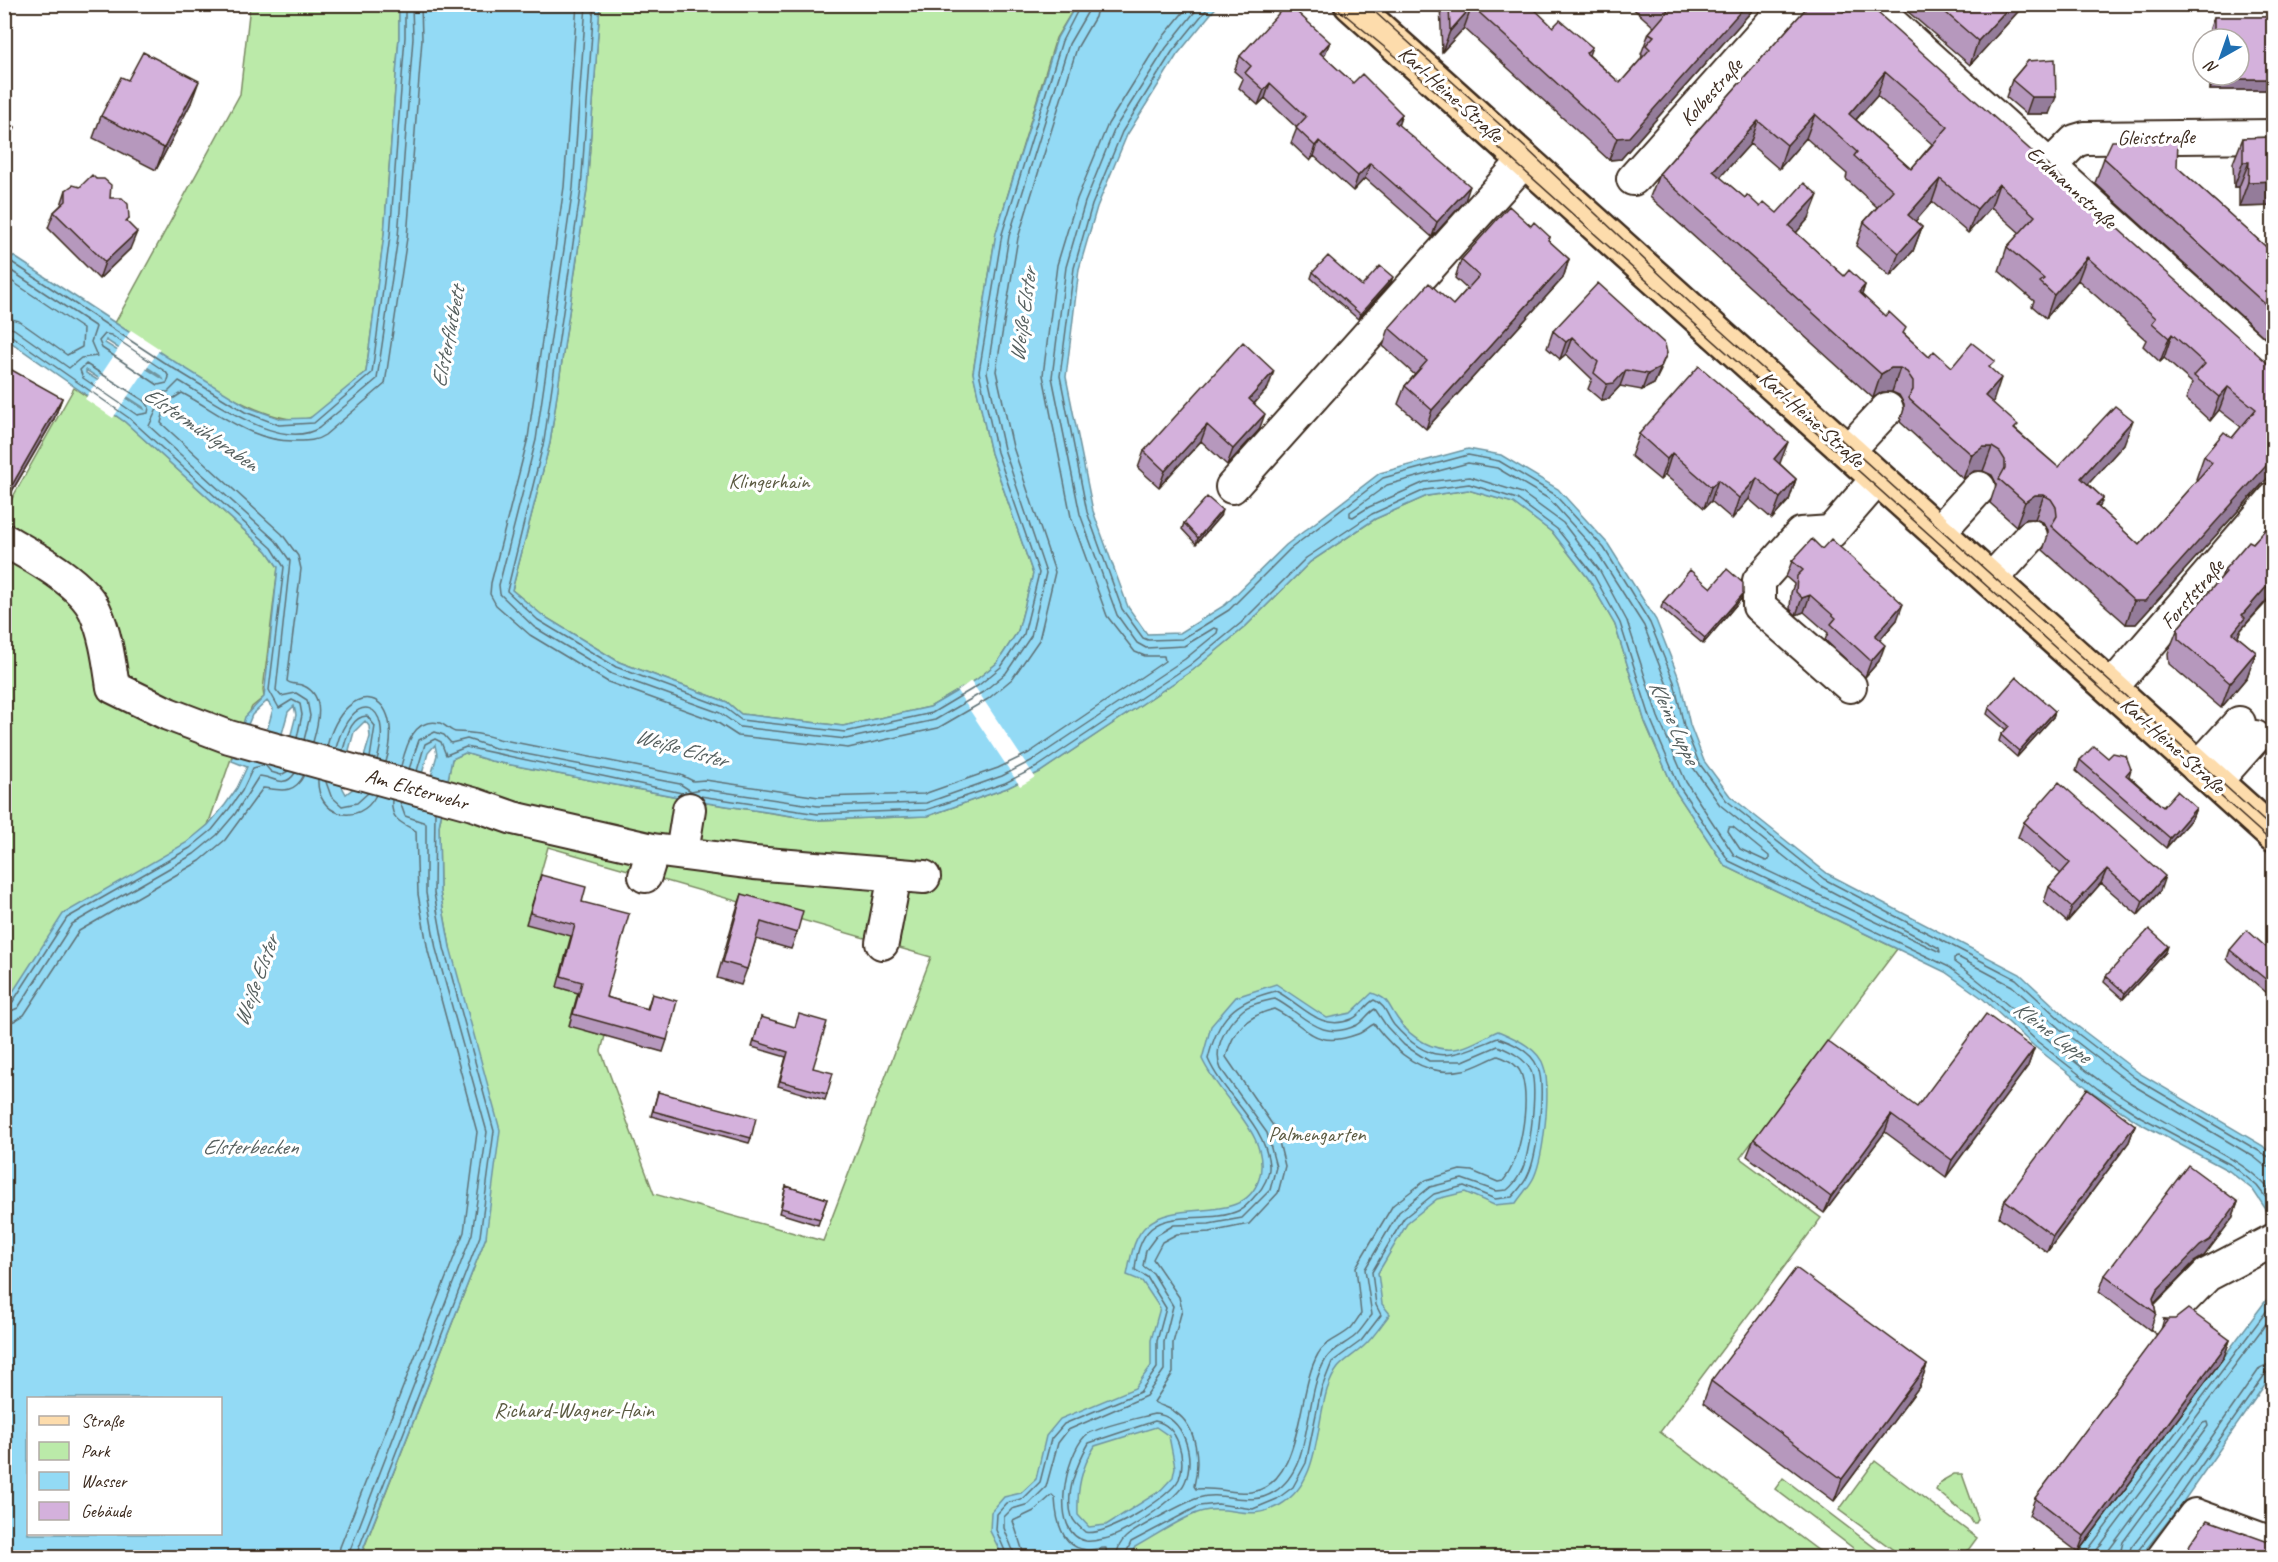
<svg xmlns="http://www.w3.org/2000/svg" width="2278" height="1562" font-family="Caveat,sans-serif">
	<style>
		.green { fill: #bbeaa9; stroke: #7b8a64; stroke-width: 1.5; fill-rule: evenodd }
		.water { fill: #93daf5; stroke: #70949f; stroke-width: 1.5; fill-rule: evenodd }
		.pier { fill: #fff }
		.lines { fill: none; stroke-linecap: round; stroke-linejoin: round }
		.shore { stroke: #5e7074; stroke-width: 1.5 }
		.minor-casing { stroke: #3b2a1e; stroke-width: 36 }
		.major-casing { stroke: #3b2a1e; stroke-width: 38 }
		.minor { stroke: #fff; stroke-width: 32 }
		.major { stroke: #fddcac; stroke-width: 33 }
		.tram { stroke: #3b2a1e; stroke-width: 1.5 }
		.wall { fill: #b698bd; stroke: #3b2a1e; stroke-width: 1.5; fill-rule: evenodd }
		.shaded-wall { fill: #947c9a; stroke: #3b2a1e; stroke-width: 1.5 }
		.building { fill: #d4b1dc; stroke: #3b2a1e; stroke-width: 1.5; fill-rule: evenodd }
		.labels { text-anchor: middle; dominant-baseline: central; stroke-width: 6; stroke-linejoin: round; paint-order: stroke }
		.street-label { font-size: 21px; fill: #3b2a1e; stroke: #fff }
		.park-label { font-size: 21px; fill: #5b5a41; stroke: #fff }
		.water-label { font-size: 22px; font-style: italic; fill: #555f5e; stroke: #fff }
	</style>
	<rect width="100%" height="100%" fill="#fff"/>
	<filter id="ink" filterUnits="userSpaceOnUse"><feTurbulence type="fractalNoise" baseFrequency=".0167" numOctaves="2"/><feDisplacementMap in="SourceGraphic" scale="12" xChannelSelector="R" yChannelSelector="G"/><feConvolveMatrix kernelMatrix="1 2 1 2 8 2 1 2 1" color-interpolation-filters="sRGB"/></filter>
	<g filter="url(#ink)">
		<!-- green -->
		<path class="green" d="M250,5H399V37L384,235L366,372C355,381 319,415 309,418C262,431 156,350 115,323L240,94Z
			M600,5H1076L1056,38L996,233L973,372L991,453L1033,574L1018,631L997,663L976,680L930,707L843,726L741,714L727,702L619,662L542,615L512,590L550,443L587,189Z
			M74,388L125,422L267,551L278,567L263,690L264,697L252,707L241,730L208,825L5,1004V511Z
			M1468,490L1514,503L1553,533L1588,578L1615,625L1645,722L1674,789L1725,866L1897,949L1740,1158L1821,1218L1660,1432L1827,1557L360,1558L486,1237L450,947L440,892L439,826L452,759L465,753L491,761L678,797L683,808L700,802L818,820L928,816L1007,788L1040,772L1193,670L1245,627L1310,562L1375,519L1427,496ZM548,847L931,957L823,1241L654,1194L601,1051L605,1036L569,1025L578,993L557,987L592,942L537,886Z
			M1875,1461L1977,1538L1963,1557H1903L1839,1510Z
			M1954,1474H1962L1978,1519L1976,1523H1973L1970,1518L1936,1490L1940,1482Z
			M1783,1478L1887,1557H1865L1775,1489Z"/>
		<!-- water -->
		<path class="water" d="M399,5H600L587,189L550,443L512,590L542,615L619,662L727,702L741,714L843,726L930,707L976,680L997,663L1018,631L1033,574L991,453L973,373L996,233L1057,38L1076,5H1218L1177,55L1127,135L1097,207L1079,269L1066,377L1093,511L1128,607L1147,634L1180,633L1225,605L1286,545L1380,473L1468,449L1501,455L1558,489L1608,544L1656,620L1680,681L1690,725L1704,761L1730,796L1828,874L2020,974L2068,1019L2139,1073L2263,1146L2273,1156V1220L2253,1190L2229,1171L2138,1122L2095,1094L2034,1046L1982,998L1945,972L1725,866L1674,789L1645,722L1615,625L1588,578L1553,533L1513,503L1468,490L1427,496L1375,519L1310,562L1245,627L1193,670L1040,772L1007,788L928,816L818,820L701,802L683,808L678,797L491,761L465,753L452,759L439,826L440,892L450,947L500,1130L486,1237L360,1557H5V1004L63,914L186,843L208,825L225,805L237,788L247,767L232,761L245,717L264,697L278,567L267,551L125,422L5,338L4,250L167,357L248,407L281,419L310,418L366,372L384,235L399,37ZM106,340L162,377L163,379L105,343ZM86,370L143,407L144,409L86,373ZM267,701L273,709L258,762L245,732L252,715ZM294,706L296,715L282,769L273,766L288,712ZM365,721L369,726L370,737L355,787L346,794L340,783L354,732ZM435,745L437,755L422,808L413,805L428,753ZM28,1398H220V1534H28Z
			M1276,984L1327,1018L1351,1013L1372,993C1389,999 1387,1003 1397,1018C1410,1038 1436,1054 1460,1048C1473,1045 1486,1036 1498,1031C1514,1038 1539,1048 1544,1067C1551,1089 1544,1155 1534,1177C1530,1186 1521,1195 1516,1203L1494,1205L1465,1192L1437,1199L1408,1222L1378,1273L1382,1304L1390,1314C1382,1324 1374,1337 1364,1346C1344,1364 1337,1361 1327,1390C1315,1429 1320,1482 1280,1505C1248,1522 1233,1505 1204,1511C1187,1514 1152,1538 1135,1547L1129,1557H1003L990,1531L991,1512L1004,1497L1021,1493L1036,1479L1046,1436L1060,1419L1135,1388L1151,1366V1340L1160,1308L1142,1281L1127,1275C1131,1257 1133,1237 1147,1225C1179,1197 1243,1227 1259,1179C1263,1166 1261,1152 1255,1139C1243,1113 1216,1089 1202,1059L1211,1026L1236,997ZM1156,1427L1169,1436L1175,1467L1173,1477L1160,1491L1106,1525L1089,1527L1078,1515C1077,1489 1081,1468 1095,1446Z
			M2273,1291V1373L2183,1502L2140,1557H2074Z"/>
		<!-- pier -->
		<path class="pier" d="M131,330L160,349L113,418L85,399Z
			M971,681L1035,777L1029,781L1020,786L957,691Z"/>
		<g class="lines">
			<!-- shore -->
			<path class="shore" d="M577,4L564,187L528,438L491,583L490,594L496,605L530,635L608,682L715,721L738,736L848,748L938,728L988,699L1012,679L1039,640L1055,572L1013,447L996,371L1018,238L1077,48L1095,17L1098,4
				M586,4L573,188L536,440L499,585L500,594L534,627L612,674L720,713L740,727L846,739L935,720L983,692L1006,673L1031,636L1046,573L1004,449L987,372L1009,236L1069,44L1087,13L1089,4
				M594,4L581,189L544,441L507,591L538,620L616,667L724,707L741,720L845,732L932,713L979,685L1001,667L1024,634L1039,573L997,452L979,372L1002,234L1062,41L1081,4
				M1211,4L1172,52L1122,132L1092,205L1074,268L1060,376L1087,512L1122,609L1143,638L1148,640L1182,639L1229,610L1290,549L1383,478L1468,455L1499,461L1554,494L1604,548L1650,623L1674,682L1684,726L1699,763L1726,800L1824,879L2016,979L2064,1023L2135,1078L2274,1160
				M4,257L163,362L245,412L279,425L314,423L372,373L390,236L405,37V4
				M4,266L96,327L91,342L97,356L81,358L69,368L14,329L4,326
				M4,276L83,329L82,347L67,355L19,321L4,317
				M4,334L10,335L129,418L272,548L284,567L269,690L279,708L292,700L300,704L302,715L297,738
				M105,334L111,335L166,372L169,377L167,383L158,385L102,348L99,341Z
				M86,364L146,402L149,407L148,413L137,415L83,378L80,370Z
				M1468,463L1497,468L1549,499L1597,552L1644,626L1667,685L1677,728L1692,766L1720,805L1821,886L1939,948L1940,952L1734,855L1686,782L1658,717L1627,621L1600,571L1563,523L1522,493L1470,477L1425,482L1369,507L1353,517L1350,516V512L1387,485Z
				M304,740L310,716L307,700L296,693L281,696L276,690L290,561L276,541L149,426L157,409L152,395L154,392H168L179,381C212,400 280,452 319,428L377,379L398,237L413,38L412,4
				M313,742C318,724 326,696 304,686C298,683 291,685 287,681L301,569L298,556L282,534L161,423L166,403L182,393C220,413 252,443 298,441C308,441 316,441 325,435L385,384L407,238L422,39L421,4
				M327,746C347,672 407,690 386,762
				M336,748C352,687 395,700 377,760
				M343,750C347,737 350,717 367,716L375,726L370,758
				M401,766C406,747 413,717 440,723C446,725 451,732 456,732C471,732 483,734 498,739L681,775L693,781L705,780L819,797L924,794L998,768L1029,753L1165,661L1164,656H1145L1135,652L1107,616L1071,517L1043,375L1057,265L1077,199L1108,124L1159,42L1190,4
				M409,769L419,740L435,732L444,735L451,743L467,739L495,748L680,784L691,791L702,789L818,806L926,803L1002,776L1033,760L1185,659L1217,633L1218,629L1214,628L1184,646L1146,648L1137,643L1117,615L1080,514L1052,377L1066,267L1085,202L1115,128L1166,48L1201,4
				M417,771L425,744L435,739L441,742L446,755L466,747L682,793
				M318,779C316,816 359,828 376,795
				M326,782L331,796L342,806L357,803L368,793
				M700,796L818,814L926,810L1005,783L1037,767L1190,665L1241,623L1306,558L1372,514L1425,490L1469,484L1517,499L1557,529L1593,574L1620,623L1651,720L1679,786L1729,861L1949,967L1985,993L2038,1042L2098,1089L2141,1117L2233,1166L2257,1186L2274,1208
				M1729,827H1733L1769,856V860L1766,861L1740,849L1728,831Z
				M4,1006L12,1003L67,918L190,848L212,830L229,809L242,791L253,768L265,765L271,772L281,775L288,771
				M1274,1009C1309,1026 1312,1051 1358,1034C1364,1032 1368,1027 1374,1024C1396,1053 1424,1078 1463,1070C1475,1068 1487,1060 1498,1056C1507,1059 1519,1065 1522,1076C1530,1104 1521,1160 1503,1181L1498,1182L1472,1171L1460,1170L1426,1180L1393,1205L1356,1267L1361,1314C1357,1319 1354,1325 1350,1329C1340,1338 1324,1342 1318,1354C1296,1392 1304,1484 1251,1492C1237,1494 1215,1487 1196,1489L1194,1486C1200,1462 1198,1427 1175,1412C1169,1407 1160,1406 1154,1402L1173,1373V1343L1182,1310L1179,1297L1153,1259L1162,1242L1177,1234L1210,1232L1249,1224L1278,1193L1285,1166L1276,1130L1226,1057C1233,1030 1247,1016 1274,1009Z
				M4,1014L18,1008L72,924L194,854L217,835L235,814L259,776C272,776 284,790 295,773
				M4,1023L14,1021L24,1015L79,931L200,861L225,840L263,788C280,790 294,795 304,775
				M2274,1168L2265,1166L2254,1157L2131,1084L2060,1029L2012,986L1958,957L1954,958V962C2006,999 2050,1046 2103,1083C2130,1103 2159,1119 2189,1135C2220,1153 2251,1166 2274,1195
				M1154,1414C1184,1414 1196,1459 1185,1482C1178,1499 1122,1536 1104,1539C1099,1540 1092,1542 1086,1541C1048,1533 1066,1455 1085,1436C1095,1427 1139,1418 1154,1414Z
				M1155,1421C1178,1425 1187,1459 1179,1479C1171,1497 1104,1538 1085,1532C1081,1528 1074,1523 1072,1517C1064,1494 1078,1462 1089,1443Z
				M338,1558L340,1547L464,1232L477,1132L428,951L418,894L416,831C402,823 390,820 392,800
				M347,1558L472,1234L487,1132L436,949L426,893V823L405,816L400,802
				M355,1558L480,1236L494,1131L444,948L434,893L435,811
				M1008,1558L996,1530L997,1514L1007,1503L1024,1498L1040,1482L1051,1439L1064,1424L1140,1392L1157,1368V1341L1166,1308L1147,1277L1135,1270C1141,1194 1199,1230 1240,1210C1246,1207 1252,1199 1257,1194C1263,1188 1270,1175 1269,1165C1265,1123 1224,1096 1208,1059C1218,1017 1234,1001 1276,991C1302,1004 1320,1033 1352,1019C1361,1015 1366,1004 1374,1000C1386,1005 1387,1016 1394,1025C1433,1069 1452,1056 1498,1038C1513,1043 1532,1052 1538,1068C1546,1087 1537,1157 1528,1175C1525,1183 1517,1191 1512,1197L1495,1199L1464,1186L1434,1194L1404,1218L1372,1272L1376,1305L1381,1315L1361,1341L1332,1362L1321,1390L1306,1463L1293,1487L1277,1499L1253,1509L1218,1504L1199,1506L1131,1542L1124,1558
				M1016,1558L1004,1528V1517L1012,1509L1029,1504L1046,1487L1058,1443L1068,1430L1146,1396L1164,1370V1342L1173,1306L1153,1273L1143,1266L1146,1250L1157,1235L1174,1225L1209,1224L1242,1218L1270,1190L1276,1167L1267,1133L1221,1069C1212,1049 1226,1024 1243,1010C1250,1004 1266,1001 1275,999C1304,1014 1320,1043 1357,1025C1364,1021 1368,1013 1375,1009L1387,1027L1404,1045L1429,1061H1463L1498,1046C1510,1051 1525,1058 1531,1071C1538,1087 1530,1156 1521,1172C1518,1178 1512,1186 1507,1190L1496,1191L1462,1179L1430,1187L1399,1212L1365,1269L1372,1315C1366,1322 1361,1331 1355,1336C1346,1344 1332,1349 1326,1359C1302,1397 1315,1467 1274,1492C1249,1508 1225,1490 1198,1498C1186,1502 1135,1529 1126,1537C1120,1542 1117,1550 1116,1558
				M1025,1558L1013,1521L1034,1511L1052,1495L1055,1498C1056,1518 1061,1548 1087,1550C1093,1550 1100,1548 1106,1548L1107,1558
				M2082,1558L2274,1301
				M2091,1558L2274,1313
				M2103,1558L2203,1423L2207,1422L2208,1426L2123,1542L2119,1558
				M2128,1558L2131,1547L2172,1494L2260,1368L2274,1362
				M2136,1558L2137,1552L2178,1499L2266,1373L2274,1370"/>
			<!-- minor casing -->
			<g class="minor-casing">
				<path id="minor" d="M1870,4L2274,369
					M2050,166L2075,141L2085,138L2274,136
					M1633,179L1789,4
					M1848,451L1887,409
					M1232,487L1525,160
					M1938,533L1979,488
					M4,540C32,556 81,581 95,611C106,635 109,661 113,687L168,714L229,737L473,804L513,818L653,850L754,863L924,877
					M1991,580L2031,536
					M1850,686L1759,606V581L1801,534L1831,532L1878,478
					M2111,688L2274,499
					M2198,768L2239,723
					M2215,782L2255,737
					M682,853L689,809
					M645,876L653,850
					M882,943L895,875
					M2164,1319L2207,1275L2274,1240
					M2163,1558L2195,1515L2274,1544"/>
			</g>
			<!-- major casing -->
			<g class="major-casing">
				<path id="major" d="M1351,4L2274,835"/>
			</g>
			<!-- minor -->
			<use href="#minor" class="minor"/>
			<!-- major -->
			<use href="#major" class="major"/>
			<!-- tram -->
			<path class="tram" d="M1332,4L1411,69L2274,844
				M1366,4L1527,149L1701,313L2274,830"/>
		</g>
		<!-- wall -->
		<path class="wall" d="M1440,4H1492V7L1553,27L1592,47L1589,55L1620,83L1641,59L1642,55L1641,54L1649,33L1654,27L1628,4H1758L1621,159L1609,160L1464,28L1442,52Z
			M1810,4L2274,369V471L2136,624H2126L2043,550L2048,535V530L2043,522L2035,519H2026L2016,526L1990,503L1996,485V483L1992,475L1983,471H1974L1963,479L1900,422L1904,409V404L1899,395L1892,392H1882L1873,398L1650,197L1659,174ZM1877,96L1932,144L1911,169L1856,120ZM1806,138L1847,174L1846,179L1877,207L1864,222L1856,246L1890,276L1913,251L1922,227L1915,221L1932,202L1968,233L1991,207L2020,233L2007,247L1999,271L2034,301L2032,306L2046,318L2078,280L2146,340L2143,346L2160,362L2164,358L2192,383L2186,399L2210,421L2219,410L2241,427L2232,438L2204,456L2196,479L2197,480L2139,545L2099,508L2103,498L2088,484L2124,444L2058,467L2016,430L1992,402L1991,370L1952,367L1929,357L1862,295L1865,285L1844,276L1796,233L1809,218L1777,213L1760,207L1745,198L1720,177L1750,144L1779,169Z
			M1899,4H2025L1970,65Z
			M2214,17H2274V90H2210V75H2239V39H2210V28Z
			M1240,56L1324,57L1353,83L1402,114L1398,125L1465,201L1432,237L1365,178L1353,191L1314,156L1310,161L1291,143L1297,128L1265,98L1258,105L1239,88L1243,79L1234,71Z
			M2028,61L2049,114H2026L2006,97L2012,80Z
			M128,80L191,103L156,170L93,138L101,116Z
			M2274,137V206L2239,207V187H2234L2233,163L2243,138Z
			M2104,158L2177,167L2274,254V346L2095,183Z
			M96,179L110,198L129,218L127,222L130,249L99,279L48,228L54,212L61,205L66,190L80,187Z
			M1550,237L1549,241L1569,259L1563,278L1426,429L1398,404L1405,386L1415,375L1383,346L1389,328L1453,305L1467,289L1455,278L1461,260Z
			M1313,272L1362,286L1391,282L1358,319L1311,278Z
			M1553,331L1661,370L1654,384L1642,390L1620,386L1608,399L1601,400L1588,389L1592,379L1566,354L1560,359L1547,348Z
			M4,379L62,398L54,419L4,505Z
			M1268,388L1254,404L1259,430L1227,465L1201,441L1159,487L1138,468L1144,451Z
			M1639,434L1780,463V464L1796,479L1789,500L1772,519L1749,499L1732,519L1711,501L1704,508L1665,475L1660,480L1631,456Z
			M1220,516L1196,544L1182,529L1184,523Z
			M2274,520V594L2240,631L2238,637L2256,652L2247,677L2221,708L2169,664L2168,653L2178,628L2221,578L2224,570L2253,543Z
			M1792,561L1897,620L1880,640L1879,661L1865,677L1825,640L1828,633L1804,612L1796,615L1790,609L1791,593L1794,584L1786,577Z
			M1711,588L1743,594L1741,599L1703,644L1661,608L1663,602Z
			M1989,708L2055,711L2053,717L2017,757L1999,741L2001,735L2006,730L1987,714Z
			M2108,758L2131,769L2129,776L2163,807L2196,808L2192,818L2166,848L2076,771L2080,760Z
			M2024,822L2160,891L2138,915L2101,883L2067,922L2044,902L2049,887L2061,874L2018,837Z
			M541,875L582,902L606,997L647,1009L652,994L667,1040L663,1052L569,1026L578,993L557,987L571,936L526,924Z
			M742,894L797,933L791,949L756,939L747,969L741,985L717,978L736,911Z
			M2274,941V999L2227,959L2230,950L2267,948Z
			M2166,952L2123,999L2104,982L2106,976Z
			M761,1017L813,1068L827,1094L825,1100L778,1086L786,1057L752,1047Z
			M2034,1049L2028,1066L1946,1177L1885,1132L1824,1213L1747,1156L1754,1139L1917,1107Z
			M658,1092L751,1138L749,1143L651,1116Z
			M2135,1125L2129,1142L2047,1252L1999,1217L2005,1200Z
			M786,1186L827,1199L818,1225L779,1213Z
			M2238,1202L2232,1219L2204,1256L2194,1262L2154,1304L2156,1313L2150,1330L2099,1292L2105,1275Z
			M2164,1319L2230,1340L2224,1357L2078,1552L2029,1515L2035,1498L2161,1330Z
			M1927,1365L1919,1387L1834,1501L1703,1403L1711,1381Z"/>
		<!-- shaded-wall -->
		<path class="shaded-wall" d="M1747,4H1758L1621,159L1609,160L1617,138Z
			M2012,4H2025L1970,65L1978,41Z
			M1472,6L1464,28L1442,52L1450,31Z
			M1330,42L1324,57L1320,53Z
			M1885,72L1877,96L1840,137L1849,114Z
			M2214,79H2274V90H2210Z
			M199,81L191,103L156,170L164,148Z
			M1270,83L1265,98L1258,105L1264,90Z
			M2032,97H2056L2049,114H2026Z
			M1402,114L1397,129L1395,122Z
			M1815,114L1806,138L1779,169L1787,145Z
			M1758,121L1750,144L1705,194L1713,171Z
			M15,127L9,144L4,151V144Z
			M1319,141L1314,156L1310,161L1315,146Z
			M2243,162H2249L2239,187H2234Z
			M1370,163L1365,178L1353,191L1358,176Z
			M1940,179L1932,202L1900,239L1908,215Z
			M2274,181V206L2239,207L2248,182Z
			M1999,184L1991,207L1968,233L1977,209Z
			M1470,186L1465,201L1432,237L1437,222Z
			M1818,195L1809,218L1781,250L1789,226Z
			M1922,227L1913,251L1890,276L1899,253Z
			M137,232L130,249L99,279L105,262Z
			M2087,257L2078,280L2046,318L2054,295Z
			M1569,259L1563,278L1426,429L1432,410Z
			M1393,277L1391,282L1358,319L1360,314Z
			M1865,285L1857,308L1859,292Z
			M2172,334L2164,358L2160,362L2169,338Z
			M1572,337L1566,354L1560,359L1566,342Z
			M1667,353L1654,384L1642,390L1648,374Z
			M1891,368H1900L1892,392H1882L1873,398L1881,374Z
			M1626,370L1620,386L1608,399L1601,400L1607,384Z
			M1274,371L1268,388L1243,416L1249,399Z
			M2001,378L1993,402L1977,420L1985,396Z
			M2228,387L2219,410L2210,421L2219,397Z
			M62,398L54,419L4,505V501L8,492Z
			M1265,414L1259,430L1227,465L1233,449Z
			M2133,420L2124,444L2072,502L2081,478Z
			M1207,425L1201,441L1159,487L1165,471Z
			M1788,442L1780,463L1766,480L1774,459Z
			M1983,447H1992L1983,471H1974L1963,479L1972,455Z
			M1672,453L1665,475L1660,480L1667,459Z
			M2274,457V471L2136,624H2126L2134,601Z
			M1757,478L1749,499L1732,519L1739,498Z
			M1796,479L1789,500L1772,519L1780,498Z
			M1718,480L1711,501L1704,508L1711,487Z
			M2035,495H2044L2035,519H2026L2016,526L2025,502Z
			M2103,498L2094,521L2096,505Z
			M1222,510L1220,516L1196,544L1198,538Z
			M2274,578L2273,593L2240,631L2236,643L2233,633L2242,615Z
			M1743,594L1741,599L1703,644L1705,638Z
			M1810,595L1804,612L1796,615L1802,598Z
			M1903,604L1897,620L1869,652L1875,636Z
			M1885,645L1879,661L1865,677L1871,661Z
			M2256,652L2247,677L2221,708L2230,683Z
			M2055,711L2053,717L2017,757L2019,751Z
			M2196,808L2192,818L2166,848L2170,838Z
			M2107,869L2101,883L2067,922L2072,907Z
			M2165,876L2160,891L2138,915L2143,901Z
			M2168,946L2166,952L2123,999L2125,993Z
			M2034,1049L2028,1066L1946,1177L1952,1160Z
			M1891,1115L1885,1132L1824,1213L1831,1197Z
			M2135,1125L2129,1142L2047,1252L2053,1236Z
			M2238,1202L2232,1219L2204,1256L2194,1262L2151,1307L2153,1298L2157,1290Z
			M2230,1340L2224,1357L2078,1552L2084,1536Z
			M1927,1365L1919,1387L1834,1501L1842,1479Z"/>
		<!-- building -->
		<path class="building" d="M1287,4H1288L1330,42L1320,53L1353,83L1362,74L1402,114L1395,122L1470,186L1437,222L1370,163L1358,176L1319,141L1315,146L1296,128L1306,117L1270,83L1264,90L1245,73L1251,66L1240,56Z
			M1449,4H1492V7L1494,4H1529L1553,27L1560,20L1592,47L1586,53L1620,83L1650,49L1646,45L1654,36L1649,33L1668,11L1661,4H1747L1629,137L1617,138L1472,6L1450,31Z
			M1810,4H1837L1845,12L1851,4H1868L2274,369V457L2145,601H2134L2051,526L2057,516L2056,507L2051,499L2044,495H2035L2025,502L1999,479L2005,468V460L2000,452L1992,447H1983L1972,455L1908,398L1913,390V381L1907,372L1900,368H1891L1881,374L1659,174ZM1885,72L1948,127L1911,169L1849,114ZM1815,114L1857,152L1854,156L1893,190L1864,222L1899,253L1922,227L1908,215L1940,179L1977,209L1999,184L2035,216L2007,247L2044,279L2040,282L2054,295L2087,257L2156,318L2152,323L2169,338L2172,334L2205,364L2194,376L2219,397L2228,387L2256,409L2232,438L2224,432L2204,456L2212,463L2139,545L2096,505L2103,498L2081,478L2133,420L2115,406L2058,467L2014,429L2018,425L1985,396L2001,378L1989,367L1995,361L1972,343L1952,367L1934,351L1929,357L1903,333L1906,328L1889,312L1885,316L1859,292L1865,285L1849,270L1844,276L1789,226L1818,195L1804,183L1777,213L1764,202L1760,207L1747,195L1745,198L1713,171L1758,121L1787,145Z
			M1936,4H2012L1978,41Z
			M2214,17H2274V79H2214V75H2239V39H2214Z
			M143,52L199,81L164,148L101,116L121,77L128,80Z
			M2055,59L2056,97H2032L2012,80L2028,61Z
			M4,120L15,127L4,144Z
			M2274,137V181L2248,182L2249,162H2243V138Z
			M2178,140L2177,167L2274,254V312L2104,158L2112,141Z
			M4,156L10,160L4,172Z
			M92,175L96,179H104L111,185L110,198H122L128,204L129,218L126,221L137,232L105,262L54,212L66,201V190L73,185L80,187Z
			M1509,206L1531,226L1534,222L1550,237L1548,240L1569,259L1432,410L1405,386L1427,361L1389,328L1429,283L1453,305L1479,276L1461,260Z
			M1328,256L1362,286L1380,266L1393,277L1360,314L1313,272Z
			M1598,283L1665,344L1667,353L1660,368L1648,374L1626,370L1614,383L1607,384L1594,373L1598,362L1572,337L1566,342L1553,331Z
			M1243,342L1274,371L1249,399L1265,414L1233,449L1207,425L1165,471L1144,451Z
			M1699,366L1788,442L1774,459L1796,479L1780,498L1757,478L1739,498L1718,480L1711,487L1672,453L1667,459L1639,434Z
			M10,369L62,398L8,492L4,490V379Z
			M1207,497L1222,510L1198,538L1184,523Z
			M2274,520V578L2242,615L2245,618L2233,633L2256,652L2230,683L2178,639V628L2226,572L2224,570L2249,541L2253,543Z
			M1812,539L1822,549L1831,539L1903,604L1875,636L1885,645L1871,661L1831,624L1836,618L1810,595L1802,598L1796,592L1797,576L1803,570L1792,561Z
			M1727,569L1743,583V594L1705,638L1663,602L1690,570L1711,588Z
			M2016,677L2055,711L2019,751L2001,735L2009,726L1989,708Z
			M2094,746L2108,758L2113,753L2126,756L2131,769L2126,775L2163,807L2177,791L2196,808L2170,838L2080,760Z
			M2059,782L2165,876L2143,901L2107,869L2072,907L2049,887L2070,863L2024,822Z
			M541,875L586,887L582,902L629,914L606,997L648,1009L652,994L677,1001L667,1040L573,1014L582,982L561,976L575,925L530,913Z
			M742,894L803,911L797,933L761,922L747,969L723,962Z
			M2149,929L2168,946L2125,993L2106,976Z
			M2247,930L2267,948L2274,941V986L2230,950Z
			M799,1014L827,1022L813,1068L833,1073L827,1094L780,1081L788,1052L754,1041L761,1017L795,1027Z
			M1986,1014L2034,1049L1952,1160L1891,1115L1831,1197L1754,1139L1827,1041L1917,1107Z
			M2087,1089L2135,1125L2053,1236L2005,1200Z
			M658,1092L756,1118L751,1138L653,1111Z
			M2188,1165L2238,1202L2210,1240L2200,1246L2157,1290L2153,1298L2156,1313L2105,1275Z
			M786,1186L827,1199L820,1219L781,1208Z
			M1796,1268L1927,1365L1842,1479L1711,1381Z
			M2188,1309L2230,1340L2084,1536L2035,1498L2167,1321L2164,1319H2175Z
			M2207,1520L2274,1544L2270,1557H2186L2190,1544Z"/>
	</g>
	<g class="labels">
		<!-- street labels -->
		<g class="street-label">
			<text transform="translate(1711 92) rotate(-48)">Kolbestraße</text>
			<text transform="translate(1451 94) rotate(42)">Karl-Heine-Straße</text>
			<text transform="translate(2156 137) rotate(-1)">Gleisstraße</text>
			<text transform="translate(2072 187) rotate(42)">Erdmannstraße</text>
			<text transform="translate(1812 419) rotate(42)">Karl-Heine-Straße</text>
			<text transform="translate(2192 594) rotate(-49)">Forststraße</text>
			<text transform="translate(2173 745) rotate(42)">Karl-Heine-Straße</text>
			<text transform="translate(417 789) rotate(16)">Am Elsterwehr</text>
		</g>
		<!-- park labels -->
		<g class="park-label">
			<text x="769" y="481">Klingerhain</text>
			<text x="1317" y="1134">Palmengarten</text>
			<text x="574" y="1410">Richard-Wagner-Hain</text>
		</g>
		<!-- water labels -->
		<g class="water-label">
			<text transform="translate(1023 315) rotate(-82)">Weiße Elster</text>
			<text transform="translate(448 337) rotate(-79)">Elsterflutbett</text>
			<text transform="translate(201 429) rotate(34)">Elstermühlgraben</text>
			<text transform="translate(1674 722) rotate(65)">Kleine Luppe</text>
			<text transform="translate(681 748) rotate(16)">Weiße Elster</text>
			<text transform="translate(256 981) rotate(-70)">Weiße Elster</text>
			<text transform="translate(2052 1032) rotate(36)">Kleine Luppe</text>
			<text x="250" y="1147">Elsterbecken</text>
		</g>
	</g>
	<!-- margin -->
	<rect width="2278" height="1562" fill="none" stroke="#fff" stroke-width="24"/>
	<rect x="12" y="12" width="2254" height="1538" fill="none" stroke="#3b2a1e" stroke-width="2" filter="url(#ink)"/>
	<!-- legend -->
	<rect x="27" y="1397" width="195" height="138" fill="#ffffff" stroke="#b1aaa5" stroke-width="1.5"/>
	<rect x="39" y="1416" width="30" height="9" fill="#fddcac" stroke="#b1aaa5" stroke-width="1.5"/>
	<text x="81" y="1427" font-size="18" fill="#3b2a1e">Straße</text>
	<rect x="39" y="1442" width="30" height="18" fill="#bbeaa9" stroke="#b1aaa5" stroke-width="1.5"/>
	<text x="81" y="1457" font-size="18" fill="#3b2a1e">Park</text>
	<rect x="39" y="1472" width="30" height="18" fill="#93daf5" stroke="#b1aaa5" stroke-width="1.5"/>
	<text x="81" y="1487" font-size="18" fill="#3b2a1e">Wasser</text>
	<rect x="39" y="1502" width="30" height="18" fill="#d4b1dc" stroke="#b1aaa5" stroke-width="1.5"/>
	<text x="81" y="1517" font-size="18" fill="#3b2a1e">Gebäude</text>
	<!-- north arrow -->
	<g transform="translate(2221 57) rotate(220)"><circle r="28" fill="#ffffff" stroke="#b1aaa5" stroke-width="1.5"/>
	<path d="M0-4.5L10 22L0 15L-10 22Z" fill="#1f6fb2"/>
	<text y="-9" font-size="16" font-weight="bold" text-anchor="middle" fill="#3b2a1e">N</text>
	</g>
</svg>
